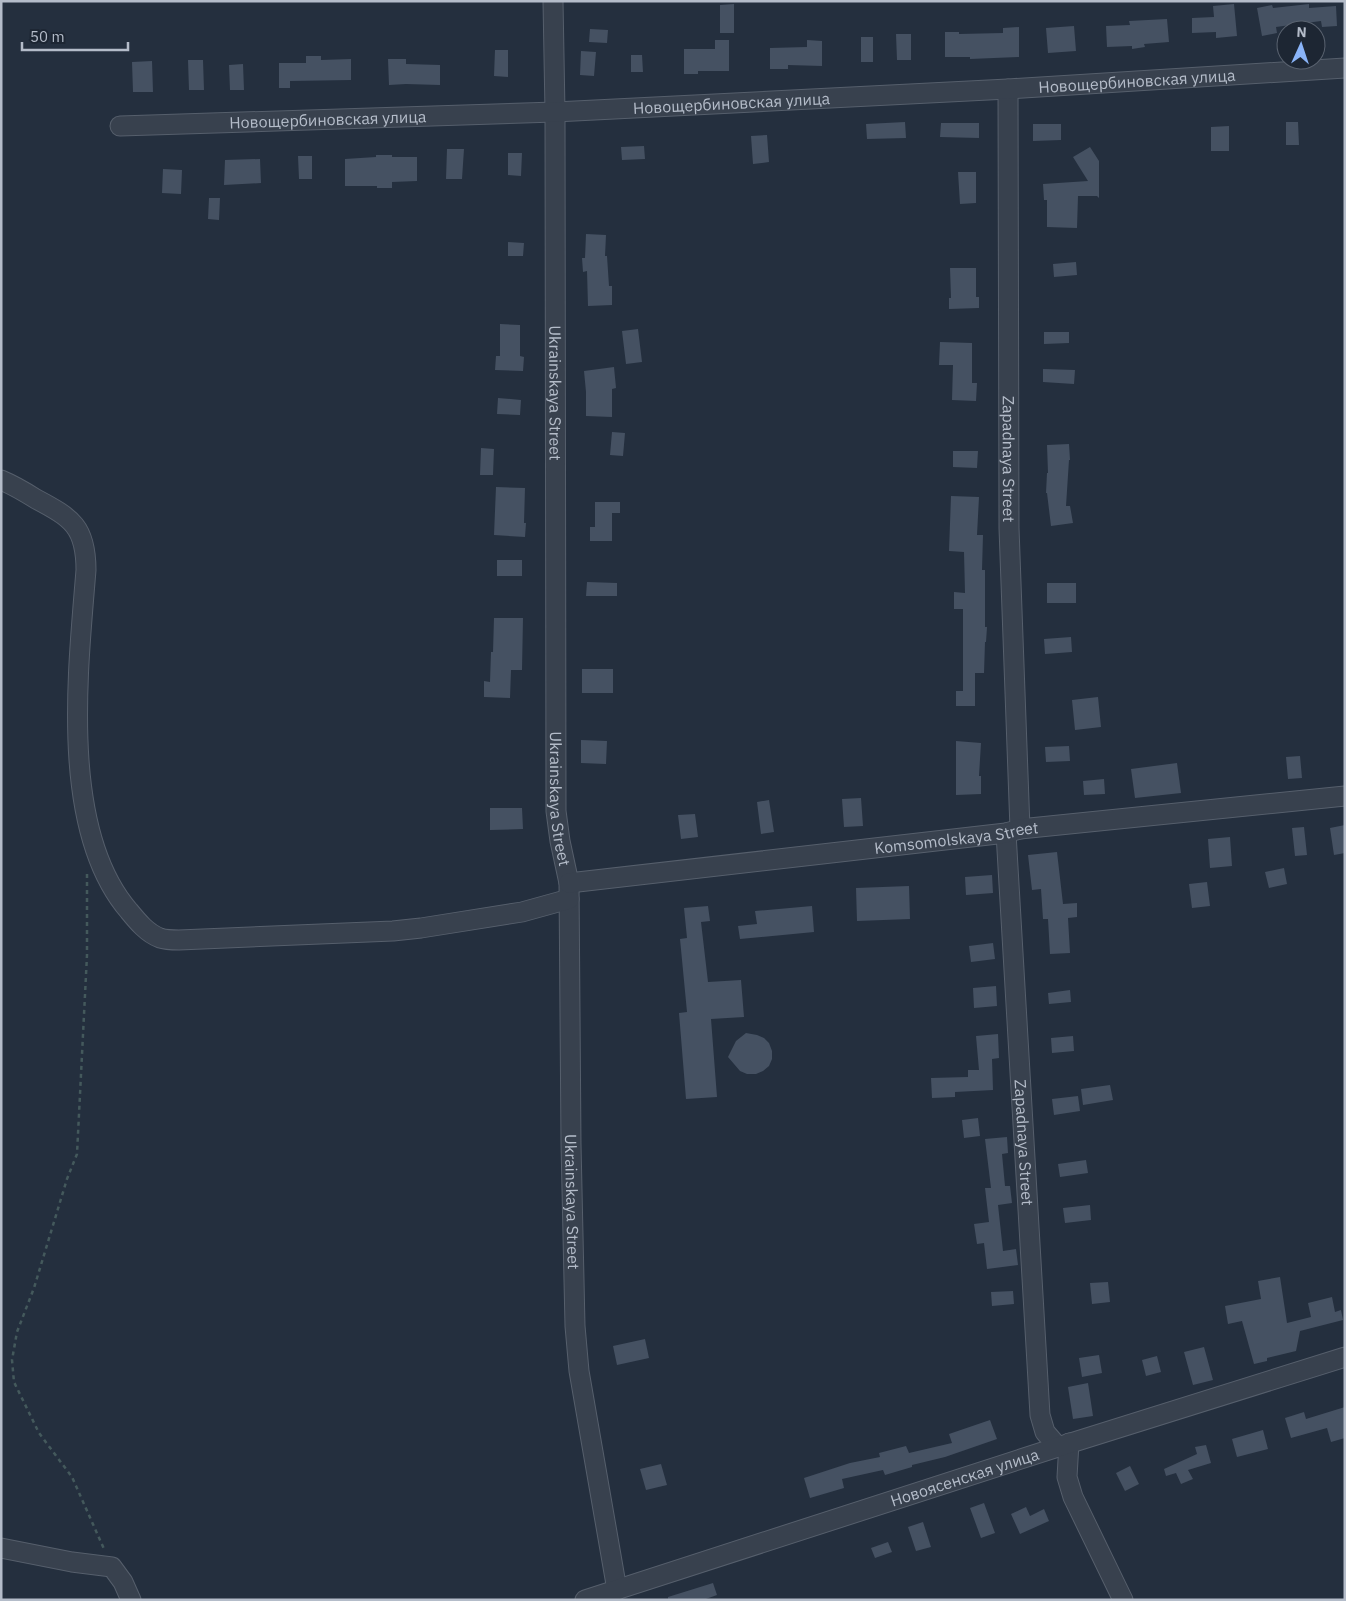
<svg xmlns="http://www.w3.org/2000/svg" width="1346" height="1601" font-family="'IBM Plex Sans',sans-serif">
	<style>
		.building { fill: #455162 }
		.lines { fill: none; stroke-linecap: round; stroke-linejoin: round }
		.minor-casing { stroke: #565f6c; stroke-width: 21 }
		.path { stroke: #44595c; stroke-width: 2.5; stroke-dasharray: 4 4; stroke-linecap: butt }
		.minor { stroke: #38414e; stroke-width: 19 }
		.labels { text-anchor: middle; dominant-baseline: central; stroke-width: 4.5; stroke-linejoin: round; paint-order: stroke }
		.street-label { font-size: 16px; fill: #b4bcc9; stroke: #1d2633 }
	</style>
	<rect width="100%" height="100%" fill="#242f3e"/>
	<!-- building -->
	<path class="building" d="M734,4V33H720V5Z
		M1234,4L1237,36L1216,38V32L1192,33V18L1214,17L1213,6Z
		M1309,4V8L1336,6L1337,26L1322,27L1321,21L1276,27L1277,33L1262,36L1257,8L1272,5L1273,8Z
		M1167,19L1169,42L1144,44L1145,47L1132,49V46L1107,47L1106,26L1130,25L1129,21Z
		M1074,26L1076,51L1048,53L1046,28Z
		M1019,27V57L970,59V57H945V32H959V34L1003,33V28Z
		M590,29L608,30L607,43L589,42Z
		M896,34H911V60H897Z
		M861,37H873V62H861Z
		M715,40H729V71H698V74H684V49H715Z
		M807,40L822,41V66L788,65V69H770V48L807,47Z
		M495,50H508V77L494,76Z
		M581,51L596,52L594,76L580,75Z
		M631,55H642L643,72H631Z
		M306,56H321V60L351,59V80L290,81V88H279V63H306Z
		M388,59H406V64L440,65V85L406,84L389,85Z
		M188,60H203L204,90H189Z
		M152,61L153,92H133L132,62Z
		M243,64L244,90H230L229,65Z
		M905,122L906,138L867,139L866,124Z
		M1286,122H1298L1299,145H1286Z
		M941,123H979V138L940,137Z
		M1033,124H1061V140L1033,141Z
		M1229,126V151H1211V127Z
		M767,135L769,162L753,164L751,136Z
		M644,146L645,159L622,160L621,147Z
		M1090,147L1099,161V198L1097,196H1078L1077,228L1047,227V200H1044L1043,184L1088,181L1073,157Z
		M447,149H464L462,179H446Z
		M508,153H522L521,176L508,175Z
		M376,155H392V157H417V181L392,182V188H377V186H345V159L376,157Z
		M298,156H312V179H299Z
		M260,159L261,183L224,185L225,160Z
		M163,169L182,170L181,194L162,193Z
		M958,172H976V203L960,204Z
		M209,198H220L219,220L208,219Z
		M586,234L606,235L605,256H607L609,286H612V305L588,306L587,271L583,272L582,258H585Z
		M508,242L524,243L523,256H508Z
		M1076,262L1077,275L1054,277L1053,264Z
		M950,268H976V297H979V308L949,309V298H951Z
		M500,324L520,325V356L524,357L523,371L495,370L496,356H500Z
		M638,329L642,362L626,364L622,331Z
		M1044,332H1069V343L1044,344Z
		M940,342L972,343V383H977L976,401L952,400L953,365H939Z
		M614,367L616,388L612,389V417L586,416V392L584,371Z
		M1043,369L1075,370L1074,384L1043,382Z
		M498,398L521,400L520,415L497,414Z
		M612,432L625,433L623,456L610,455Z
		M1069,444L1070,460H1069L1066,506H1070L1073,523L1051,526L1047,493H1046L1047,473H1048L1047,445Z
		M481,448L494,449L493,475H480Z
		M953,451H978L977,468L953,467Z
		M496,487L525,488L524,523H526L525,537L494,535Z
		M951,496L979,497L977,535H983L982,570H985V627H987L986,642H985L984,673H975V706H956V691H963V609H954V592L965,593L964,552L949,551Z
		M595,502H620V513H612V541H590V527H595Z
		M497,560H522V576H497Z
		M587,582L617,583V596H586Z
		M1047,583H1076V603H1047Z
		M494,618H523L522,670H511L510,698L484,697V681L490,682L491,652H493Z
		M1071,637L1072,652L1045,654L1044,639Z
		M582,669H613V693H582Z
		M1098,697L1101,727L1075,730L1072,700Z
		M581,740L607,741L606,764L581,763Z
		M956,741L981,743L979,776H981V794L956,795Z
		M1069,746L1070,761L1046,762L1045,747Z
		M1300,756L1302,778L1288,779L1286,757Z
		M1177,763L1181,793L1135,798L1131,769Z
		M1104,779L1105,794L1084,795L1083,781Z
		M861,798L863,826L844,827L842,799Z
		M769,800L774,832L761,834L757,802Z
		M490,808H522L523,829L490,830Z
		M695,814L698,837L681,839L678,815Z
		M1345,825V853L1334,855L1330,828Z
		M1304,827L1307,855L1295,856L1292,828Z
		M1230,837L1232,866L1210,868L1208,839Z
		M1057,852L1063,904L1077,903V917L1068,918L1070,953L1050,954L1048,919H1043L1041,889L1032,890L1028,855Z
		M1284,868L1287,884L1269,888L1265,872Z
		M992,875L993,893L966,895L965,877Z
		M1207,882L1210,906L1192,908L1189,884Z
		M909,886L910,919L857,921L856,888Z
		M708,906L710,921L701,922L708,982L741,980L744,1017L711,1019L717,1097L686,1099L679,1013L687,1012L680,939L687,938L684,908Z
		M812,906L814,932L740,939L738,926L757,924L755,911Z
		M993,943L995,959L971,962L969,946Z
		M996,986L997,1006L974,1008L973,988Z
		M1070,990L1071,1002L1049,1004L1048,993Z
		M746,1033L757,1035L764,1038L769,1043L772,1051V1059L769,1066L763,1071L756,1074H747L740,1071L728,1057L736,1041Z
		M998,1034L999,1058L992,1059L993,1090L955,1092V1097L932,1098L931,1078L968,1077V1070H979L976,1036Z
		M1073,1036L1074,1051L1052,1053L1051,1038Z
		M1110,1085L1113,1100L1083,1105L1081,1089Z
		M1078,1096L1080,1111L1054,1115L1052,1099Z
		M978,1118L980,1136L964,1138L962,1120Z
		M1007,1137L1008,1153L1002,1154L1005,1186H1010L1012,1203L998,1205L1003,1251L1016,1249L1018,1265L987,1269L984,1243L977,1244L974,1224L989,1222L985,1188H991L985,1139Z
		M1086,1160L1088,1173L1060,1177L1058,1164Z
		M1090,1205L1091,1220L1065,1223L1063,1208Z
		M1280,1277L1287,1323L1311,1317L1308,1303L1332,1297L1335,1312L1341,1310L1343,1320L1300,1331L1296,1351L1267,1358V1361L1254,1364L1242,1321L1228,1324L1225,1306L1261,1299L1258,1281Z
		M1108,1282L1110,1302L1092,1304L1090,1283Z
		M1013,1291L1014,1304L992,1306L991,1292Z
		M645,1339L649,1358L617,1365L613,1346Z
		M1204,1347L1213,1380L1193,1385L1184,1352Z
		M1099,1355L1102,1373L1082,1377L1079,1358Z
		M1157,1356L1161,1372L1146,1376L1142,1360Z
		M1088,1383L1093,1416L1073,1419L1068,1387Z
		M1345,1407V1438L1331,1442L1327,1428L1291,1438L1285,1418L1304,1412L1306,1419Z
		M990,1420L997,1439L945,1457L912,1465V1467L885,1475L883,1470L842,1479L844,1488L810,1498L804,1478L850,1463L880,1457L879,1453L906,1446L909,1453L952,1443L949,1434Z
		M1263,1430L1268,1449L1237,1457L1232,1439Z
		M1206,1445L1211,1463L1188,1470L1193,1479L1181,1484L1176,1473L1166,1476L1164,1469L1197,1454L1195,1447Z
		M661,1464L667,1485L646,1490L640,1469Z
		M1130,1466L1139,1484L1125,1491L1116,1473Z
		M984,1503L995,1533L981,1538L970,1508Z
		M1026,1507L1030,1516L1044,1509L1049,1521L1020,1534L1011,1514Z
		M923,1522L931,1547L916,1551L908,1527Z
		M888,1542L892,1552L875,1558L871,1548Z
		M713,1583L717,1595L703,1600H668V1597Z"/>
	<g class="lines">
		<!-- minor casing -->
		<g class="minor-casing">
			<g id="minor">
				<path id="s1" d="M553,1L555,112L556,811L560,841L569,883L571,1144L575,1326L579,1371L617,1590"/>
				<path id="s2" d="M1008,89L1009,528L1020,829"/>
				<path id="s3" d="M120,126L555,112L1008,89L1345,68"/>
				<path d="M1,480C13,485 25,492 36,499C72,518 86,527 86,570C78,670 59,830 129,911C138,922 147,933 160,938C166,940 173,940 179,940L393,931L421,928L522,912L569,899"/>
				<path id="s4" d="M1006,833L1040,1415L1045,1432L1058,1447"/>
				<path id="s5" d="M569,883L1006,833L1020,829L1345,796"/>
				<path d="M1069,1443L1067,1477L1073,1497L1123,1600"/>
				<path d="M1,1548L72,1562L112,1567L123,1582L131,1600"/>
				<path id="s6" d="M585,1600L1058,1447L1345,1357"/>
			</g>
		</g>
		<!-- path -->
		<path class="path" d="M87,874V955L77,1154L67,1179L34,1288L17,1332L12,1360L14,1382L39,1433L72,1477L104,1549"/>
		<!-- minor -->
		<use href="#minor" class="minor"/>
	</g>
	<g class="labels">
		<!-- street labels -->
		<g class="street-label">
			<text stroke="none"><textPath href="#s3" startOffset="1018">Новощербиновская улица</textPath></text>
			<text stroke="none"><textPath href="#s3" startOffset="612">Новощербиновская улица</textPath></text>
			<text stroke="none"><textPath href="#s3" startOffset="208">Новощербиновская улица</textPath></text>
			<text stroke="none"><textPath href="#s1" startOffset="392">Ukrainskaya Street</textPath></text>
			<text stroke="none"><textPath href="#s2" startOffset="370">Zapadnaya Street</textPath></text>
			<text stroke="none"><textPath href="#s1" startOffset="798">Ukrainskaya Street</textPath></text>
			<text stroke="none"><textPath href="#s5" startOffset="390">Komsomolskaya Street</textPath></text>
			<text stroke="none"><textPath href="#s4" startOffset="310">Zapadnaya Street</textPath></text>
			<text stroke="none"><textPath href="#s1" startOffset="1202">Ukrainskaya Street</textPath></text>
			<text stroke="none"><textPath href="#s6" startOffset="399">Новоясенская улица</textPath></text>
		</g>
	</g>
	<!-- border -->
	<rect width="1346" height="1601" fill="none" stroke="#b4bcc9" stroke-width="5"/>
	<!-- north arrow -->
	<g transform="translate(1301 45) rotate(3)"><circle r="24" fill="#1d2633" stroke="#59626f"/>
	<path d="M0-4L9 19L0 12L-9 19Z" fill="#8ab4f8"/>
	<text y="-8" font-size="14" font-weight="bold" text-anchor="middle" fill="#b4bcc9">N</text>
	</g>
	<!-- scale -->
	<path d="M22 42v8h106v-8" fill="none" stroke="#b4bcc9" stroke-width="2.5"/>
	<text x="30" y="42" font-size="15" fill="#b4bcc9" stroke="#1d2633" stroke-width="4" paint-order="stroke">50 m</text>
</svg>
